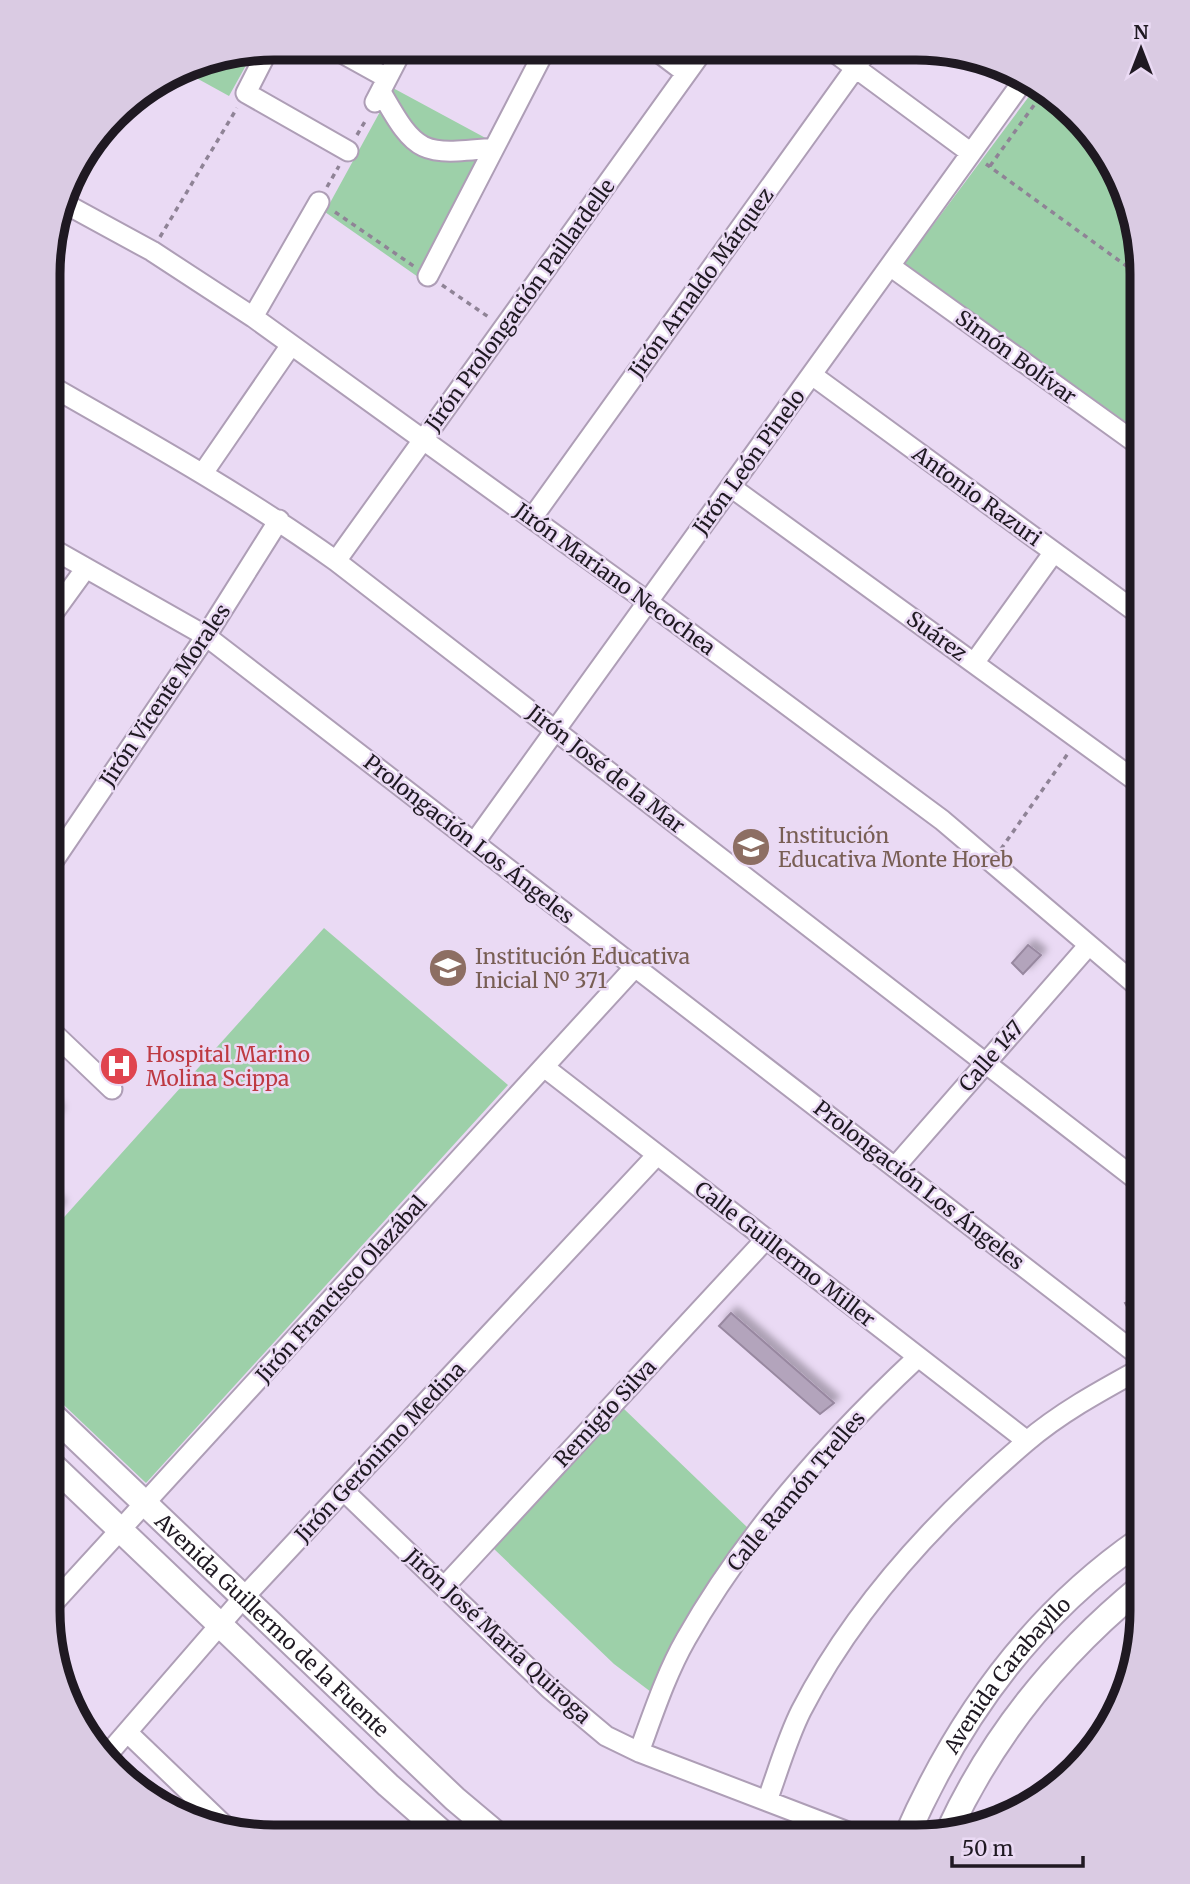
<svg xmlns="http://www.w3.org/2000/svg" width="1190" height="1884" font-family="Merriweather,serif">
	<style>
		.green { fill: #9dd0a9 }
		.building { fill: #b3a4bc; stroke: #9888a0; stroke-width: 2; filter: url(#shadow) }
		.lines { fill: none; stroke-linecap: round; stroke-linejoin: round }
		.minor-casing { stroke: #ae9eb6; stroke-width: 23 }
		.major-casing { stroke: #ae9eb6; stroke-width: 28 }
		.path { stroke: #8f8396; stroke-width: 3.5; stroke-dasharray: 5 5; stroke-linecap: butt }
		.minor { stroke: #fff; stroke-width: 19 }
		.major { stroke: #fff; stroke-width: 24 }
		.labels { text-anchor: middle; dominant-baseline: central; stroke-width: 5; stroke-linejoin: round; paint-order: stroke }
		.street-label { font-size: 21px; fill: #1f1922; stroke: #eadaf4 }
		.education-label { font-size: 21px; fill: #785e54; stroke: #eadaf4; text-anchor: start }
		.health-label { font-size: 21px; fill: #be3a42; stroke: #eadaf4; text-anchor: start }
		.rim { fill: none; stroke: #1f1922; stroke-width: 9 }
	</style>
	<defs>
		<filter id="shadow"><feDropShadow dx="6" dy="-6" stdDeviation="3.5" flood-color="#0004"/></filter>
	</defs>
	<rect width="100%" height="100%" fill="#eadaf4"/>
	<!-- green -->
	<path class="green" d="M254,51L229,96L180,69L187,64Z
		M1036,87L1054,94L1126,187L1143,274V407L1130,425L904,264Z
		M393,88L493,142L421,279L325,212Z
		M324,928L508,1085L146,1483L48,1390V1235Z
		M623,1408L748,1528C708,1579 676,1632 651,1692L614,1664L493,1548Z"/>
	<!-- building -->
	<path class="building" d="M1028,945L1041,955L1023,974L1012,963Z
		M48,1102L58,1113L49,1124L48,1123Z
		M48,1195L60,1207L48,1221Z
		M1142,1296V1316L1135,1321L1125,1303Z
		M731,1313L834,1403L820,1414L719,1326Z"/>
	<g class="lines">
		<!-- minor casing -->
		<g class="minor-casing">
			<path id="minor" d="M331,47L387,78
				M269,48L246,93L348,151
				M653,48L686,73
				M830,49L971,153
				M381,92C417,156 422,155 494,148
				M375,102L403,48
				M62,202L152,251L253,317L648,602L942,820L1142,990
				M890,266L1143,448
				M428,276L546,48
				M253,317L319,202
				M812,375L1143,617
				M49,385C147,441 244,495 336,561L1142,1184
				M203,473L291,345
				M731,487L1143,786
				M532,518L869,49
				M49,547L206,636L1142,1358
				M336,561L704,49
				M49,619L86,568
				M974,663L1054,552
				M474,843L1023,81
				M48,869L206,636L279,520
				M48,1028L112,1089
				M544,1067L1027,1441
				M895,1167L1088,946
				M344,1491L550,1689L606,1736L639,1752L861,1837
				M444,1587L766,1239
				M47,1610L635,967
				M128,1733L227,1828
				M639,1752C653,1714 666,1674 686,1639C746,1533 829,1440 918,1357
				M108,1754L244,1597L657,1155
				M767,1801C778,1771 787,1739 801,1711C854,1608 938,1517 1026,1442C1061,1412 1102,1390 1142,1368
				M415,1835L428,1821"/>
		</g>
		<!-- major casing -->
		<g class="major-casing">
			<g id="major">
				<path id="s1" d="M48,1411L455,1799L499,1836"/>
				<path d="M47,1460L388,1785L445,1835"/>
				<path d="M949,1830C994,1733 1059,1654 1142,1586"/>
				<path id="s2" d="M906,1837C958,1718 1034,1613 1142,1539"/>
			</g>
		</g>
		<!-- path -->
		<path class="path" d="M357,135L367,118
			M986,164L1143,278
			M990,166L1045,90
			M327,187L339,166
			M335,212L415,267
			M160,237L237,108
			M442,285L490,318
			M1001,849L1069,752"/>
		<!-- minor -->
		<use href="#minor" class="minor"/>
		<!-- major -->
		<use href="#major" class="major"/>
	</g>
	<!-- icons -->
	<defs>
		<g id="school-disc" transform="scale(2.0125)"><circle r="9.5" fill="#8d6e63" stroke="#eadaf4"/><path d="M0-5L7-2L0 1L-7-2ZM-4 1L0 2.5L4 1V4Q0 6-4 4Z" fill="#fff"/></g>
		<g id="hospital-disc" transform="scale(2.0125)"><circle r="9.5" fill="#e0444e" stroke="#eadaf4"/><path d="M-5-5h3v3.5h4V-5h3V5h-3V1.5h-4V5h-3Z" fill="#fff"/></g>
	</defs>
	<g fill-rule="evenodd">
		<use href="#school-disc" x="751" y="847"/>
		<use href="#school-disc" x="448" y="968"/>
		<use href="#hospital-disc" x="119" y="1066"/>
	</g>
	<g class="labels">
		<!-- street labels -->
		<g class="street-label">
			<text transform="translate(701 283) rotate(-54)">Jirón Arnaldo Márquez</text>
			<text transform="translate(520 305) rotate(-54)">Jirón Prolongación Paillardelle</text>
			<text transform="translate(1016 357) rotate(36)">Simón Bolívar</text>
			<text transform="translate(749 462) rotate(-54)">Jirón León Pinelo</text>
			<text transform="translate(977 496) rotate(36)">Antonio Razuri</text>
			<text transform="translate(615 579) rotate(36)">Jirón Mariano Necochea</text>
			<text transform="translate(937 636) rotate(36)">Suárez</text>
			<text transform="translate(165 695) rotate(-56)">Jirón Vicente Morales</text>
			<text transform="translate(606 769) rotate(38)">Jirón José de la Mar</text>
			<text transform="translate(469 839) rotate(38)">Prolongación Los Ángeles</text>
			<text transform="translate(991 1056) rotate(-49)">Calle 147</text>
			<text transform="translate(919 1185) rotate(38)">Prolongación Los Ángeles</text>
			<text transform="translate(785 1254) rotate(38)">Calle Guillermo Miller</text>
			<text transform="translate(341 1289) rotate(-48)">Jirón Francisco Olazábal</text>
			<text transform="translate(605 1413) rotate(-47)">Remigio Silva</text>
			<text transform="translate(380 1452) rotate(-47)">Jirón Gerónimo Medina</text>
			<text transform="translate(796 1491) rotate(-50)">Calle Ramón Trelles</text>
			<text stroke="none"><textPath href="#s1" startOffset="310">Avenida Guillermo de la Fuente</textPath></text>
			<text transform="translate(498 1636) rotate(43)">Jirón José María Quiroga</text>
			<text stroke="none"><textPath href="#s2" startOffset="192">Avenida Carabayllo</textPath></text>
		</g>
		<!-- education labels -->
		<g class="education-label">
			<text x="778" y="835">Institución<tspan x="778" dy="24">Educativa Monte Horeb</tspan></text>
			<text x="475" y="956">Institución Educativa<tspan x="475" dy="24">Inicial Nº 371</tspan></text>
		</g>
		<!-- health labels -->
		<g class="health-label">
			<text x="146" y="1054">Hospital Marino<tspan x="146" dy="24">Molina Scippa</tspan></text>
		</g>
	</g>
	<!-- crop -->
	<path d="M0 0H1190V1884H0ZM274 60H916A214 214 0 0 1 1130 274V1611A214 214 0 0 1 916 1825H274A214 214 0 0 1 60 1611V274A214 214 0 0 1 274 60Z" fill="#dacbe3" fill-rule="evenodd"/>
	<path class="rim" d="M274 60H916A214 214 0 0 1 1130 274V1611A214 214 0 0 1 916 1825H274A214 214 0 0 1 60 1611V274A214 214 0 0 1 274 60Z"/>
	<!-- north arrow -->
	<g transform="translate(1141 49)" stroke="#eadaf4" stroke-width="5" paint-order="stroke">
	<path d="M0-5L12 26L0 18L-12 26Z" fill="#1f1922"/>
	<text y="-10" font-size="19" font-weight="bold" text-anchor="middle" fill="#1f1922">N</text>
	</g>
	<!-- scale -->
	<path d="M952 1856v10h131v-10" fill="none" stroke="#1f1922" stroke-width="3.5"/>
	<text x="962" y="1856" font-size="21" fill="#1f1922" stroke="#eadaf4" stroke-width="5" paint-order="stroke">50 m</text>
</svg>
